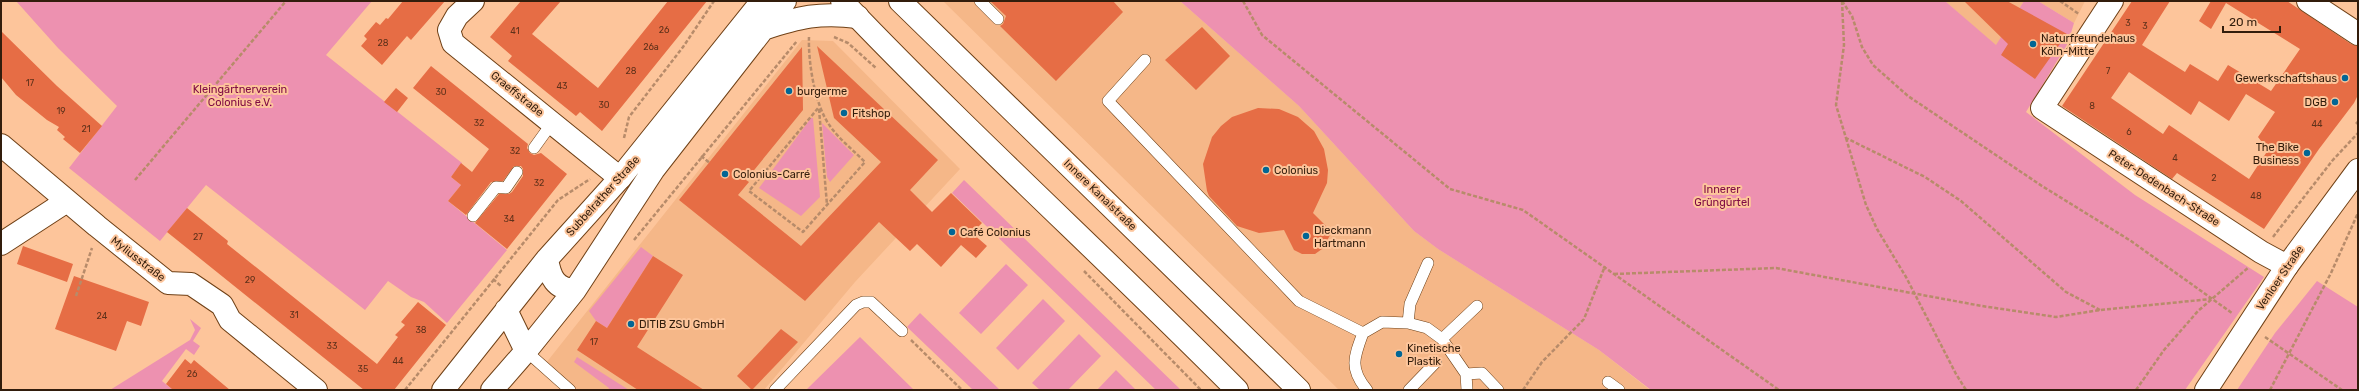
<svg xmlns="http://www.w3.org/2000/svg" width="2359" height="391" font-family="Rubik,sans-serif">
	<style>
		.built { fill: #f5b788 }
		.green { fill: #ed91b0 }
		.building { fill: #e66d45; fill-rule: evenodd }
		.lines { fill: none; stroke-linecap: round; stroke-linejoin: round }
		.lane-casing { stroke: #6f4016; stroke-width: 12 }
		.street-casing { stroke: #6f4016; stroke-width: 24 }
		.secondary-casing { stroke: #6f4016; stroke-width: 24 }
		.primary-casing { stroke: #6f4016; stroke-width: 24 }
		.path { stroke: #b78b6a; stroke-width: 2.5; stroke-dasharray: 4 2; stroke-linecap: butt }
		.lane { stroke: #fff; stroke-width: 11 }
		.street { stroke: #fff; stroke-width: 22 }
		.secondary { stroke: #fff; stroke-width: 22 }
		.primary { stroke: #fff; stroke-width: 22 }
		.poi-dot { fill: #026695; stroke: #fdc59b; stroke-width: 1.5 }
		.labels { text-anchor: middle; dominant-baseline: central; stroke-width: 4; stroke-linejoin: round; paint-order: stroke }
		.number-label { font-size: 9px; fill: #5f311a }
		.poi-label { font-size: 11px; fill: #321d0c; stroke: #fdc59b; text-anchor: start }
		.park-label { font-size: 11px; fill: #800c45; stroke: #fdc59b }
		.street-label { font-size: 11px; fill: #321d0c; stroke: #fdc59b }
	</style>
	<rect width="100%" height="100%" fill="#fdc59b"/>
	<!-- built -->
	<path class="built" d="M943,1H1180L1299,106L1414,231L1438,249L1599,350L1650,390H1339Z
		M1945,1H2024L1996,46Z
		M2038,1H2085L2074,23Z
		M802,40L833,41L960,169L855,282L764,390H578L546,363Z"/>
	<!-- green -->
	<path class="green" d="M16,1H372L326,55L462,163L451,177L461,185L448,201L507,250L447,323L424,302L411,297L388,281L365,310L206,185L160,241L69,168L117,106L58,48Z
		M1180,1H1945L1996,45L2024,1H2038L2074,23L2068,43L2026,112L2135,195L2264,277L2185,390H1651L1599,350L1438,249L1414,231L1299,106Z
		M811,118H813L820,197L801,216L759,188Z
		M822,123L854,155L830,182L827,177Z
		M964,180L1181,390H1156L952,193Z
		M641,247L653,256L607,328L596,321L589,311Z
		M1006,264L1028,285L981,334L959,313Z
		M2317,281L2358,307V390H2237L2275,333Z
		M1043,299L1065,321L1018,370L996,348Z
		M920,313L1000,390H973L907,327Z
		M190,319L201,328L193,341L200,346L194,355L186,349L162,381L173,390H110L190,340L195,330Z
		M1079,334L1101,356L1068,390H1040L1032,383Z
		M860,337L914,390H806Z
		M577,357L629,390H608L609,388L574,362Z
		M1116,370L1136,390H1097Z"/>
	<!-- building -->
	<path class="building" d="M403,1H445L411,40L407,36L382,65L361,46L367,39L364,36L376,22L380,25L386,18L388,19Z
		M521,1H561L532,34L598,88L668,1H707L602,131L580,112L576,116L508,61L512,56L490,37Z
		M990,1H1113L1123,12L1056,81L1000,26L1003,24L1006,16Z
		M1964,1H2007L2067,34L2035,79L2001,55L2008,44Z
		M2132,1H2170L2142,45L2185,72L2190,64L2218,81L2228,65L2271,91L2300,49L2226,3L2211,29L2199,21L2211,1H2287L2351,44L2358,46V95L2354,103L2319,149L2264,229L2177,173L2172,179L2062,106ZM2129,72L2191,115L2199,101L2229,121L2246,94L2275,112L2258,137L2268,150L2249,179L2169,125L2163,134L2111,98Z
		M1202,27L1230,56L1196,90L1165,60Z
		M1,31L57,86L102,126L80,153L63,139L65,137L57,130L59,127L47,120L16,95L1,77Z
		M817,46L938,160L910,190L932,212L951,193L982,223L972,233L987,246L976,258L961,245L941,267L917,244L910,251L879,222L805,301L679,200L802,47L803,110L746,180L749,182L738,195L801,246L881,162L834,118Z
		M431,66L528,144L527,148L530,153L534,155L541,153L567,174L507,249L475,223L499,194H509L512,192L523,176V169L521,166H514L503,181L491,182L466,215L448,201L461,185L451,177L461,163L472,172L489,149L413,88Z
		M396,88L408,98L397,112L384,102Z
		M1258,108L1279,109L1298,117L1314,131L1324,149L1328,170L1327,183L1313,213L1332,232L1322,249L1315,254H1302L1294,250L1284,230L1259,233L1237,226L1209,196L1207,191L1203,164L1212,137L1221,126L1232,117Z
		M187,208L228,241L227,244L377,364L398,337L395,335L405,325L401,322L418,302L446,325L394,390H364L167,232Z
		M23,246L73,264L67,282L17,264Z
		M653,256L683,275L637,347L704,390H638L577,350L596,321L607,328Z
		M74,276L149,302L141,326L127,321L116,351L55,329Z
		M781,329L798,342L752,390L737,376Z
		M185,359L191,364L194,360L230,390H173L166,384Z"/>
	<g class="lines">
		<!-- lane casing -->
		<g class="lane-casing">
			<path id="lane" d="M980,1L998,19
				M1145,60L1108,101L1299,301L1363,333
				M534,148L552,123
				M473,216L496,187L506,188L517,172
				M1408,323L1410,304L1428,263
				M1442,339L1477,306
				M526,351L570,390
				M1466,374L1482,373L1498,390
				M1608,382L1619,390
				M775,390L856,305L863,302H871L902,331
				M1367,390C1349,369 1354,357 1363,333L1382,322L1408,323L1427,328L1442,339L1466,374L1467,390
				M1409,390L1436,362"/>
		</g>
		<!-- street casing -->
		<g class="street-casing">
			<path id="street" d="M473,1L457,16L449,30L453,43L620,178
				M2112,1L2042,108L2261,252L2287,266
				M2308,1L2358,34
				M1,145L97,226L168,283L191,284L222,305L230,320L316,390
				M1,244L67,201"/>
		</g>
		<!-- secondary casing -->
		<g class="secondary-casing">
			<path id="secondary" d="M763,29C799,17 820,12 858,17
				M547,259C550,277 555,289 575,290
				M506,310L526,351
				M443,390L547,259L620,178L762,1
				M492,390L526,351L575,290L654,169L785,1
				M2206,390L2287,266L2358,170"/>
		</g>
		<!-- primary casing -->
		<g class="primary-casing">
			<path id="primary" d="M842,1C970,135 1107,259 1237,390
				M900,1L1299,390"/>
		</g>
		<!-- path -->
		<path class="path" d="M1243,1L1262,35L1450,189L1523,210L1779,390
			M1842,1L1852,16L1862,47L1873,65L1908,96L2042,186L2131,241L2232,313
			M1842,1L1844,45L1836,105L1846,138L1925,177L1961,201L2066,292L2100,310
			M2060,1L2079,14
			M809,37C808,62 815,106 830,126C839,139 853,150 865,162L803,232L749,191L819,107
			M834,37L848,43L876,68
			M819,109L827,205
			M2356,122L2358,124
			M624,138L629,117L683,47L714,1
			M1846,138L1866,205L1877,229L1906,277L1956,374L1966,390
			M701,156L710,163
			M135,180L286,1
			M2273,237L2332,161L2358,133
			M634,240L797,41
			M1084,271L1201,390
			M1614,274L1776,268L1982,306L2056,317L2100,310L2211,299
			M493,279L501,286
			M76,296L92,248
			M2265,337L2342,390
			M911,340L962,390
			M405,390L558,200L590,179
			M1523,390L1542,362L1584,319L1605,266
			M2136,390L2164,350L2198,311L2249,267
			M2270,390L2331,273L2358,213"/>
		<!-- lane -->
		<use href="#lane" class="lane"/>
		<!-- street -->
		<use href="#street" class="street"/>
		<!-- secondary -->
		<use href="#secondary" class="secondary"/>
		<!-- primary -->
		<use href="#primary" class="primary"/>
	</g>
	<!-- markers -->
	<g class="poi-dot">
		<circle cx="2033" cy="44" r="4"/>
		<circle cx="2345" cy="78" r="4"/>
		<circle cx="789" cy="91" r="4"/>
		<circle cx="2335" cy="102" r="4"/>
		<circle cx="844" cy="113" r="4"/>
		<circle cx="2307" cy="153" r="4"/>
		<circle cx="1266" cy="170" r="4"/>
		<circle cx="725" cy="174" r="4"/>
		<circle cx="952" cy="232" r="4"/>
		<circle cx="1306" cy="236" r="4"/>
		<circle cx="631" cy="324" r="4"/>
		<circle cx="1399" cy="354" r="4"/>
	</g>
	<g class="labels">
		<!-- number labels -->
		<g class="number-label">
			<text x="2128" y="23">3</text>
			<text x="2145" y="26">3</text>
			<text x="664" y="30">26</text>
			<text x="515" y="31">41</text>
			<text x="383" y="43">28</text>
			<text x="651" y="47">26a</text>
			<text x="631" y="71">28</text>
			<text x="2108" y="71">7</text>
			<text x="30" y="83">17</text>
			<text x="562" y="86">43</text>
			<text x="441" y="92">30</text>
			<text x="604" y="105">30</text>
			<text x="2092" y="106">8</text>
			<text x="61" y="111">19</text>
			<text x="479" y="123">32</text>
			<text x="2317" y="124">44</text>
			<text x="86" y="129">21</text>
			<text x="2129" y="132">6</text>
			<text x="515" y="151">32</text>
			<text x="2175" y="158">4</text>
			<text x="2214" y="178">2</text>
			<text x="539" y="183">32</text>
			<text x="2256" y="196">48</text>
			<text x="509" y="219">34</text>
			<text x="198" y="237">27</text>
			<text x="250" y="280">29</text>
			<text x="294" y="315">31</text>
			<text x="102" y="316">24</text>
			<text x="421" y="330">38</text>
			<text x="594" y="342">17</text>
			<text x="332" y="346">33</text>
			<text x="398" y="361">44</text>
			<text x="363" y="369">35</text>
			<text x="192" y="374">26</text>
		</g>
		<!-- poi labels -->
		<g class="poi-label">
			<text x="2041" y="38">Naturfreundehaus<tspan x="2041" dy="13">Köln-Mitte</tspan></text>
			<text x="2337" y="78" text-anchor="end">Gewerkschaftshaus</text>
			<text x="797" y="91">burgerme</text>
			<text x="2327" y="102" text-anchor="end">DGB</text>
			<text x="852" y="113">Fitshop</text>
			<text x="2299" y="147" text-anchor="end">The Bike<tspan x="2299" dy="13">Business</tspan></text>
			<text x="1274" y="170">Colonius</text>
			<text x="733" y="174">Colonius-Carré</text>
			<text x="1314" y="230">Dieckmann<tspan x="1314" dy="13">Hartmann</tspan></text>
			<text x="960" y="232">Café Colonius</text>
			<text x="639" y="324">DITIB ZSU GmbH</text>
			<text x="1407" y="348">Kinetische<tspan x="1407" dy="13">Plastik</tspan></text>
		</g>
		<!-- park labels -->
		<g class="park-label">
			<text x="240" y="89">Kleingärtnerverein<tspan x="240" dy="13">Colonius e.V.</tspan></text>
			<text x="1722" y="189">Innerer<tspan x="1722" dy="13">Grüngürtel</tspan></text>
		</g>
		<!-- street labels -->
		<g class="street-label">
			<text transform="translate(517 94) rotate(39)">Graeffstraße</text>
			<text transform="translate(2164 188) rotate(33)">Peter-Dedenbach-Straße</text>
			<text transform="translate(1100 195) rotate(44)">Innere Kanalstraße</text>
			<text transform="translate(603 196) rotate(-48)">Subbelrather Straße</text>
			<text transform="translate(138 259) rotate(38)">Myliusstraße</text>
			<text transform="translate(2280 278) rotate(-56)">Venloer Straße</text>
		</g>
	</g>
	<!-- border -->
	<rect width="2359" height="391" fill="none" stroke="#321d0c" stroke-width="4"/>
	<!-- scale -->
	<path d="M2223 26v6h57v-6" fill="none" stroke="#321d0c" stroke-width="2"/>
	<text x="2229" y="26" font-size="12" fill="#321d0c" stroke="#fdc59b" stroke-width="3" paint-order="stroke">20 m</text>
</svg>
